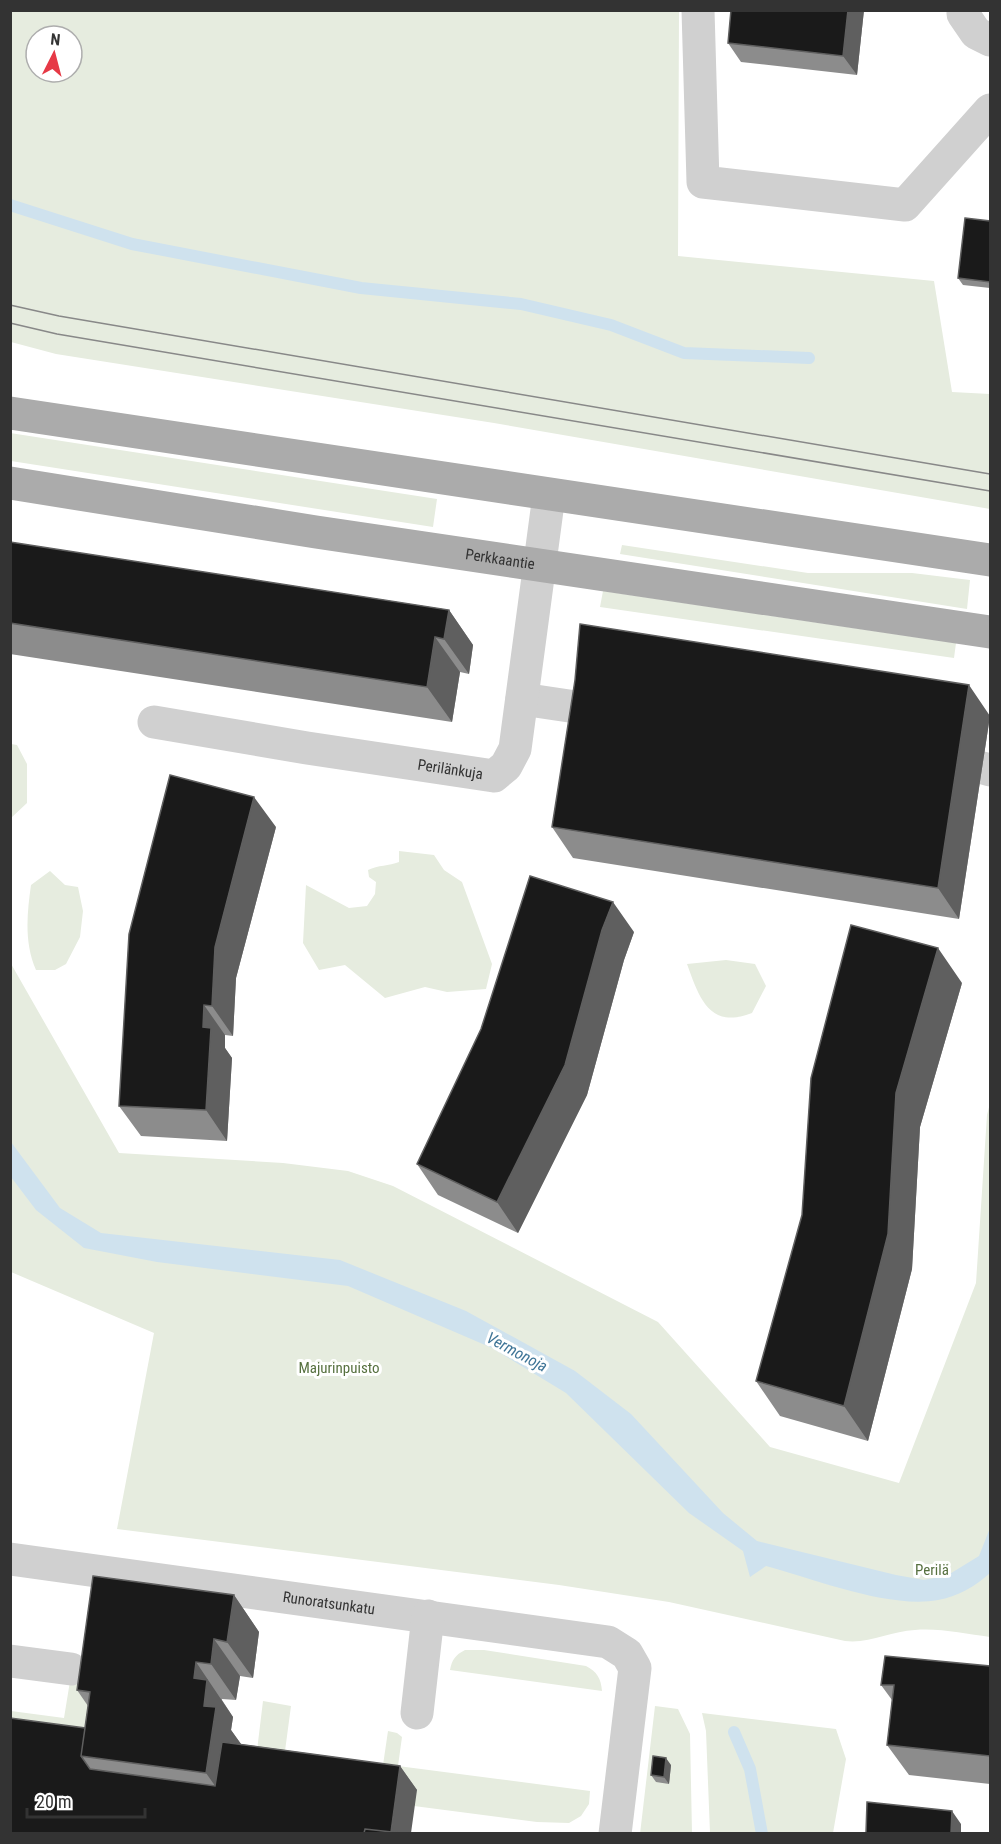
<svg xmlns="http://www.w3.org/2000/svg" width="1001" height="1844" font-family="'Roboto Condensed',sans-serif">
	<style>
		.green { fill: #e6ecdf; fill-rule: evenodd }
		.water { fill: #cfe2ee }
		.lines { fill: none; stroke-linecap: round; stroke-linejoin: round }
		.stream { stroke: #cfe2ee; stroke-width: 12 }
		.minor { stroke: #d0d0d0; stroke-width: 33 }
		.major { stroke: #ababab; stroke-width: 33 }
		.tram { stroke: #888; stroke-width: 1.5 }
		.wall { fill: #8c8c8c }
		.shaded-wall { fill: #5f5f5f }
		.building { fill: #1a1a1a; stroke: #5f5f5f; stroke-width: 1.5 }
		.labels { text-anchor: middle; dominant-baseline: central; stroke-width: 6; stroke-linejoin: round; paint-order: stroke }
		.street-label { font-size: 15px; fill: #333; stroke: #fff }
		.park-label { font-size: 15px; fill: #56703f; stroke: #fff }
		.water-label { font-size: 16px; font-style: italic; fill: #3f7597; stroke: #fff }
	</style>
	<rect width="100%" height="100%" fill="#fff"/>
	<!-- green -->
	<path class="green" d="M10,11H679L678,256L934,281L952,392L990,394V509L494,423L56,354L11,342ZM36,36H72V72H36Z
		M10,433L437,499L433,527L11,461Z
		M622,545L808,573H912L970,580L967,609L620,554Z
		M603,591L956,643L954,658L600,607Z
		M11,744L17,745L27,764V803L11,818Z
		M399,851L434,855L444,870L462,882L492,964L486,989L447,992L425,987L385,998L345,965L319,970L303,943L306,885L349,908L367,906L375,894L376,882L369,877L368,870C378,865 389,866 399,862Z
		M50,871L65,885L78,887L83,911L80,937L66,964L55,970H36C24,943 27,913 31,885Z
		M726,960L755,964L766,986L752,1013C709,1030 699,997 687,964Z
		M10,962L119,1153L283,1163L348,1171L393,1186L658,1322L770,1447L899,1483L976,1283L987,1115L990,1103V1637C966,1634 940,1628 915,1630C891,1631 869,1644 845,1641L669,1602L559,1585L117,1529L154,1333L11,1272Z
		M465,1650H484L586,1666C597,1672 601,1678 602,1691L450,1670C452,1660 455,1655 465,1650Z
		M71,1675L94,1678L84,1750L11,1740V1711L64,1718Z
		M263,1701L291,1706L285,1751L383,1765L388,1731L397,1733L402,1737L398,1766L590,1791L589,1804L581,1816L569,1823L537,1822L414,1806L255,1767Z
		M655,1706L678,1709L690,1734L692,1833L640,1834Z
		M702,1713L836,1729L846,1759L833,1833H710L706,1731Z"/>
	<!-- water -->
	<path class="water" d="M11,1142L60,1208L101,1233L340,1260L466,1311L575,1371L631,1414L723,1513L757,1541L896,1575L924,1580L948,1575L979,1556L990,1528V1573C976,1586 957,1597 938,1600C889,1609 814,1579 766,1566L750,1577L743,1551L689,1513L566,1393L492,1348L348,1286L157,1262L84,1248L36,1210L11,1177Z"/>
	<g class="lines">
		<!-- stream -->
		<path class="stream" d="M10,205L132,244L361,288L521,304L611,325L684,353L809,358
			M734,1732L750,1769L762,1834"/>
		<!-- minor -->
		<g class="minor">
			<path d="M698,10L703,182L905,205L990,110"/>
			<path d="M963,10V14L976,33L990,40"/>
			<path d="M522,699L596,710"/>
			<path id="s1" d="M154,722L307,748L494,776L506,766L515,749L549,495"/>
			<path d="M983,768L990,770"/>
			<path id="s2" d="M10,1559L608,1642L627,1654L635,1668L615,1834"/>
			<path d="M10,1661L71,1669"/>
			<path d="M417,1713L428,1616"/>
		</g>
		<!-- major -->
		<g class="major">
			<path d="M10,413L990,560"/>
			<path id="s3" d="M10,483L316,532L990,632"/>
		</g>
		<!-- tram -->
		<path class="tram" d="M10,305L59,316L990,474
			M10,323L57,334L990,491"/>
	</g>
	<!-- wall -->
	<path class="wall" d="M731,10H864L857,75L741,62L728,43Z
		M990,221V288L963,285L958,278Z
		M10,542L449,610L473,645L469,674L460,672L452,722L10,654Z
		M990,716L959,919L573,858L552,827Z
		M276,827L236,978L233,1036L225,1035V1048L232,1058L227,1141L141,1136L119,1106Z
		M634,932L624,960L587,1095L518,1233L438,1195L417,1164L481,1029Z
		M962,983L920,1127L912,1269L868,1441L780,1416L756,1381Z
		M234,1595L259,1632L253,1678L240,1676L236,1700L222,1699V1700L233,1717L231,1730L241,1744L400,1766L417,1790L10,1833L85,1728L88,1706L77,1690Z
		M990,1666V1784L909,1775L887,1745L892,1700L881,1685Z
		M671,1765L669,1784L656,1782L651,1775Z"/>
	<!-- shaded-wall -->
	<path class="shaded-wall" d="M848,10H864L857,75L843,56Z
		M449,610L473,645L469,674L444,639Z
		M435,637L460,672L452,722L427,687Z
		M969,685L990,716L959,919L938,888Z
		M254,797L276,827L236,978L233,1036L212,1006L215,947Z
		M613,902L634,932L624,960L587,1095L518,1233L497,1202Z
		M938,948L962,983L920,1127L912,1269L868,1441L844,1406L896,1093Z
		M204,1005L225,1035V1048L232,1058L227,1141L206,1110L203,1027Z
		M234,1595L259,1632L253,1678L227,1642Z
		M214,1639L240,1676L236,1700L211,1664Z
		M196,1662L233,1717L231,1730L241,1744L232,1810L206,1773L204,1706L194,1678Z
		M666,1758L671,1765L669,1784L664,1777Z
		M400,1766L417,1790L411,1833H391Z
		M952,1811L961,1824V1833H951Z"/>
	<!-- building -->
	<path class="building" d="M731,10H848L843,56L728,43Z
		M965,218L990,221V282L958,278Z
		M10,542L449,610L444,639L435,637L427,687L10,623Z
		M580,624L969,685L938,888L552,827L575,680Z
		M170,775L254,797L215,947L212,1006L204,1005L203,1027L211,1028L206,1110L119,1106L129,934Z
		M530,876L613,902L602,930L565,1065L497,1202L417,1164L481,1029Z
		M851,925L938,948L896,1093L888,1234L844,1406L756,1381L802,1215L811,1078Z
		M93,1576L234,1595L227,1642L214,1639L211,1664L196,1662L194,1678L207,1680L204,1706L216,1707L206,1773L81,1756L90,1692L77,1690Z
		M885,1656L990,1666V1756L887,1745L894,1685H881Z
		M10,1718L85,1728L81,1756L90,1769L215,1786L222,1742L400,1766L391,1832L365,1829L364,1833H10Z
		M653,1756L666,1758L664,1777L651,1775Z
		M867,1802L952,1811L951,1833H866Z
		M365,1829L401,1833H364Z"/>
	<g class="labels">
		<!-- street labels -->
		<g class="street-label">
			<text stroke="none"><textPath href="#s3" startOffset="496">Perkkaantie</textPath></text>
			<text stroke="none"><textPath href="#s1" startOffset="300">Perilänkuja</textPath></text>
			<text stroke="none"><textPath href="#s2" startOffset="322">Runoratsunkatu</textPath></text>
		</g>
		<!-- park labels -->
		<g class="park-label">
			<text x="339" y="1368">Majurinpuisto</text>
			<text x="932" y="1570">Perilä</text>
		</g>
		<!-- water labels -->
		<g class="water-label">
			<text transform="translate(517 1352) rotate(28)">Vermonoja</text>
		</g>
	</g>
	<!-- border -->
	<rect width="1001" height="1844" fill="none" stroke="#333333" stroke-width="24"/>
	<!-- north arrow -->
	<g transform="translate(54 54) rotate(6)"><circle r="28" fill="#ffffff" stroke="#adadad" stroke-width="1.5"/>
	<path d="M0-4.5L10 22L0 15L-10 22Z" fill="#e63946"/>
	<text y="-9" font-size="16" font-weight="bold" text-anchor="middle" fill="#333333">N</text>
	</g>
	<!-- scale -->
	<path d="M27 1808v9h118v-9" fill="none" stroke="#333333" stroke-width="3"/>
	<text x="36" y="1808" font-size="18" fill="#333333" stroke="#ffffff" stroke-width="4.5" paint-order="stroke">20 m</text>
</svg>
